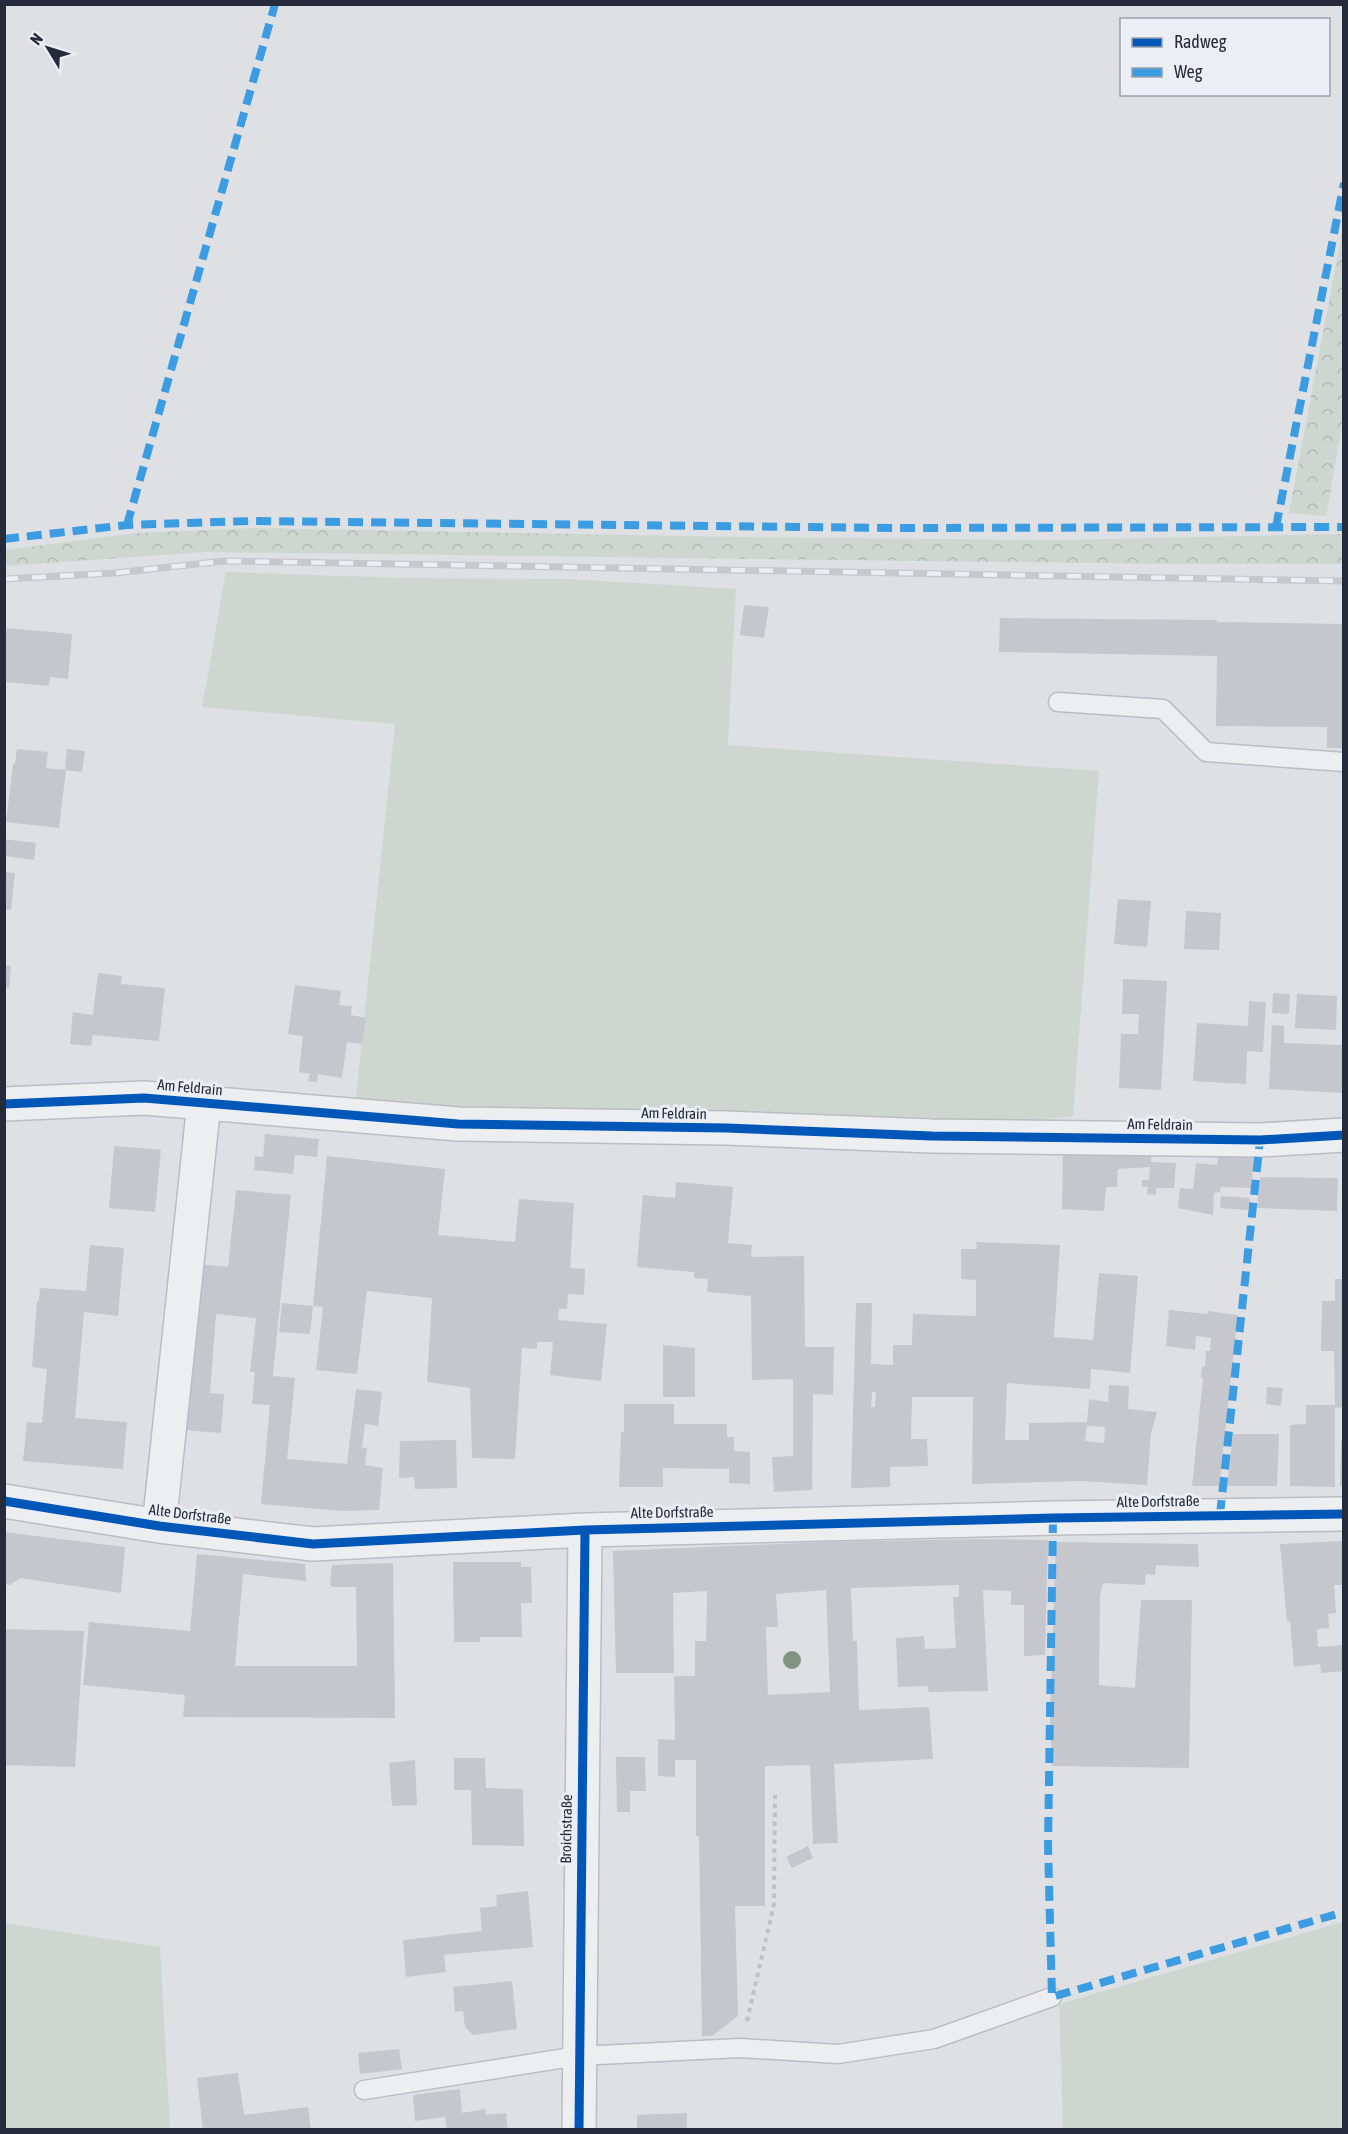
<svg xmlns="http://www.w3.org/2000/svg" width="1348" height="2134" font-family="'Asap Condensed',sans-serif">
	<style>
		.green { fill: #cdd7cf }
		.forest { fill: url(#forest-crowns) }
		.building { fill: #c5c7cc; fill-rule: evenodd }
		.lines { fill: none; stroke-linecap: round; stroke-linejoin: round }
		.lane-casing { stroke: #bbbdc0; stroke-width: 21 }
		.street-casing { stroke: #bbbdc0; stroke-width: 36 }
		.path { stroke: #c0c1c6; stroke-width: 4; stroke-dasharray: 4.5 4.5; stroke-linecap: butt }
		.lane { stroke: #edeef0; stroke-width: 18 }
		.street { stroke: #edeef0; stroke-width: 33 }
		.rail-casing { stroke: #c7c8cb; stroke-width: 7 }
		.rail { stroke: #ebeef4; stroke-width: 4.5; stroke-dasharray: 14; stroke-linecap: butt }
		.quiet { stroke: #3c9ce2; stroke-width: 8; stroke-dasharray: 15 8; stroke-linecap: butt }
		.cycleway-casing { stroke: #ebeef4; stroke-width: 13 }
		.cycleway { stroke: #0057b8; stroke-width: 9 }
		.tree { fill: #829583 }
		.labels { text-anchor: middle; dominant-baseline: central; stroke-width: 6; stroke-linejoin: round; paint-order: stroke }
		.street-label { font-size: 15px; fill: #262b3c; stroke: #ebeef4 }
	</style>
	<defs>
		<pattern id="forest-crowns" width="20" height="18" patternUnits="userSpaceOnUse" patternTransform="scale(1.5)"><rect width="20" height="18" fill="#cdd7cf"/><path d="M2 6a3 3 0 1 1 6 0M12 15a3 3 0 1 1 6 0" fill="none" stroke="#b0b9b3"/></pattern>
	</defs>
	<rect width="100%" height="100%" fill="#dee0e4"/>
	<!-- green -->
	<path class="green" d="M226,572L404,578L569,579L736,589L728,745L1099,771L1073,1116L1005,1124L355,1107L395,724L202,707Z
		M1343,1922V2129H1063L1059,2004Z
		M5,1923L160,1947L170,2129H5Z"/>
	<!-- forest -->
	<path class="forest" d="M1343,227V419L1326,516L1289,513Z
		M255,528L736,537L1057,540L1343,534L1344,564H1168L205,552L5,566V550L136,533Z"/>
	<!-- building -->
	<path class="building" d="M744,605L769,607L764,638L740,635Z
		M1000,618L1217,620V622L1344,624V748H1327V727L1216,726L1217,656L999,652Z
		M7,628L72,634L68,679L50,677L49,686L4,682V630L7,631Z
		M17,749L48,752L46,768L66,770L59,828L6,822L13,764H15Z
		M67,749L85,751L82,772L65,770Z
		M4,839L36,843L34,860L4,856Z
		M4,872L15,873L11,910L4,909Z
		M1118,899L1151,901L1147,947L1114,944Z
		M1186,911L1221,913L1219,950L1184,949Z
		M4,965L11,966L9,988L4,987Z
		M98,973L122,976L121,984L165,988L159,1041L93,1035L91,1046L70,1044L73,1012L93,1015Z
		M1123,979L1167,981L1161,1090L1119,1088L1121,1034H1138L1139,1014H1122Z
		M295,985L341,991L339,1005L352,1006L351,1015L366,1018L362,1044L347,1042L342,1078L318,1074L317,1082L308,1081L310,1074L299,1072L303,1036L288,1034Z
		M1273,993L1290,994L1289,1014L1272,1013Z
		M1297,994L1337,996L1336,1030L1295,1028Z
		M1249,1001L1266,1002L1263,1052L1247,1051L1246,1084L1193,1081L1197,1023L1248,1026Z
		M1272,1025L1284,1026V1043L1344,1045V1093L1269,1089Z
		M265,1134L319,1139L317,1157L295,1155L293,1174L254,1170L255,1156L263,1157Z
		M114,1146L161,1150L155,1212L109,1208Z
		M1152,1147L1151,1162L1176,1163L1174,1188H1156V1195L1147,1194L1148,1187H1142V1180H1149L1150,1167L1118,1169L1117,1187H1106L1104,1211L1062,1209L1063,1149Z
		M1219,1149L1255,1150L1251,1188L1221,1187L1220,1192L1214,1193L1213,1215L1178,1208L1180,1188L1193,1189L1196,1163L1217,1165Z
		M327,1156L445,1169L438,1235L515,1242L519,1199L574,1203L570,1268L585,1269L584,1295L568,1294L567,1309H559L558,1320L607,1324L601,1381L550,1375L553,1342H537V1349L522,1348L515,1459L472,1458L470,1388L427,1382L432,1298L367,1291L357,1374L316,1370L323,1307L313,1306L310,1334L279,1332L282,1303L313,1306Z
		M1260,1177L1338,1178L1337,1211L1257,1208Z
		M676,1182L733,1187L728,1243L752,1245L751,1257L804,1256L805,1347H834L833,1395L813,1394L812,1490L774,1492L772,1457L793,1456V1379L752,1380L751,1296L707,1292L708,1279L694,1278V1272L637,1267L643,1195L675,1198Z
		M236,1190L291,1195L273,1374V1376L295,1378L287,1459L347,1464L356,1389L382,1392L378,1426L365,1424L362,1448H367L365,1465L383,1468L379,1510L342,1511L261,1504L270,1405L252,1404L255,1372H250L256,1318L216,1314L210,1393L224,1394L221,1433L184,1430L199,1264L228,1267Z
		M1221,1196L1250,1198L1248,1210L1220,1208Z
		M976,1242L1060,1245L1054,1337L1093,1340L1099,1273L1138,1276L1130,1373L1091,1369L1090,1389L1007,1383L1005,1440H1029V1423L1087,1422L1089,1399L1108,1402L1109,1385L1129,1386L1128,1409L1157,1412L1151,1434L1147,1485L1082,1481L972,1484L973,1397H912L911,1439H927L928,1466L890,1467V1487L851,1488L856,1303H872L871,1364L893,1365V1345H912L913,1314L976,1316V1280L961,1279V1249H977ZM872,1392H876L875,1407H871ZM1087,1426L1105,1427L1104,1443L1085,1441Z
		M90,1245L124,1248L118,1316L84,1312L75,1418L127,1422L123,1469L23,1461L27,1422L42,1423L47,1369L32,1367L37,1301H39L40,1288L86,1291Z
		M1335,1279H1344V1407L1335,1408V1487L1290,1486V1425L1306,1424V1405H1335L1334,1351H1321L1322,1301H1335Z
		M1169,1310L1208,1314V1311L1238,1315L1219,1486H1192L1203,1378H1201L1202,1366L1205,1367L1206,1351H1210L1211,1338L1196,1336L1195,1350L1166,1346Z
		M663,1345L695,1348V1397H663Z
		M1267,1387L1283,1388L1281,1406L1266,1404Z
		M624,1404H674V1424H727V1437H734V1451L750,1452V1484L729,1483V1467L727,1469L663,1468V1487H619L621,1432H624Z
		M1233,1434H1279L1277,1486H1227Z
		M456,1440L457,1488L415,1489L414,1477L399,1478L400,1441Z
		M1341,1440H1344V1486H1340Z
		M4,1532L125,1547L121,1593L20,1578L10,1585L4,1584Z
		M982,1539L1048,1540L1045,1655L1024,1656V1605H1011V1591L983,1590L988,1691L929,1692L927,1686L898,1687L896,1638L924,1636L925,1649L956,1648L953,1597H959V1585L851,1588L853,1641H857L859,1710L929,1707L933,1759L834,1764L838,1843L813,1844L810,1765L765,1766V1906H735L738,2016L712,2036H702L699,1836H696V1760H675V1777L658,1776V1739L675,1740L674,1676H695V1641H706L707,1591L673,1593L674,1673H616L613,1551L824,1542ZM826,1590L830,1692L768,1695L766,1627H778L776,1594Z
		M1344,1541V1585H1334L1336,1613L1328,1614L1329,1628L1317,1629L1318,1647L1344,1645V1671L1321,1673L1320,1664L1294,1667L1290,1621L1287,1622L1280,1544Z
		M1056,1542L1198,1544L1199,1567L1156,1565L1155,1575L1146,1574L1145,1585L1103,1583L1100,1596L1099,1685L1135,1688L1141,1600H1192L1189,1768L1052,1766L1050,1716Z
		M197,1554L305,1564L306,1581L243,1574L235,1666H357L356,1587H333L330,1585L332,1565L393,1563L395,1718L183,1717L185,1695L83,1685L89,1622L190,1631Z
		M453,1562H521V1567H531L532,1603H521L522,1637H480V1642H454Z
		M4,1629L84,1631L75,1767L4,1765Z
		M616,1757H645L646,1791H630V1812H617Z
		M454,1758H485L486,1788L523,1789L524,1846L472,1845L471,1790H454Z
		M415,1760L417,1805L392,1806L389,1763Z
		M808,1846L813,1858L792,1868L786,1857Z
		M528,1891L533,1947L444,1955L446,1972L406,1977L403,1940L482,1931L480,1908L497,1906L496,1895Z
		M512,1981L517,2029L473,2035L465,2027L463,2011L455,2012L453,1987Z
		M399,2049L402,2069L360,2074L358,2053Z
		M238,2073L244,2115L308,2107L311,2130H242V2128L203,2130L197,2078Z
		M460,2089L462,2113L485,2109L486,2115L506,2113L508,2130H447L445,2117L415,2121L413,2095Z
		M687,2113V2130H637V2115Z"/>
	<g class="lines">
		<!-- lane casing -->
		<g class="lane-casing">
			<path id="lane" d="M1058,702L1163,709L1206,752L1344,762
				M364,2090L578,2056L740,2048L838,2054L934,2039L1052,1997"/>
		</g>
		<!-- street casing -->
		<g class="street-casing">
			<path id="street" d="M4,1104L144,1098L458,1124L726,1128L932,1136L1260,1140L1344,1135
				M4,1501L159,1526L313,1544L585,1530L1053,1518L1344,1514
				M159,1526L204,1103
				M579,2130L585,1530"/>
		</g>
		<!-- path -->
		<path class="path" d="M747,2021L774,1904L775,1795"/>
		<!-- lane -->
		<use href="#lane" class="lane"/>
		<!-- street -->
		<use href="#street" class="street"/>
		<!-- rail casing -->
		<g class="rail-casing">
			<path id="rail" d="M4,579L115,573L224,561L1344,581"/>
		</g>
		<!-- rail -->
		<use href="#rail" class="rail"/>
		<!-- quiet -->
		<path class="quiet" d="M127,525L275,4
			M1276,527L1344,183
			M4,539L127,525L252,521L894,528L1344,527
			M1220,1515L1260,1140
			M1053,1518L1048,1845L1052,1997L1344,1912"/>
		<!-- cycleway casing -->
		<g class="cycleway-casing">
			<path id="cycleway" d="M4,1104L144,1098L458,1124L726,1128L932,1136L1260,1140L1344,1135
				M4,1501L159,1526L313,1544L585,1530L1053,1518L1344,1514
				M579,2130L585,1530"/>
		</g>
		<!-- cycleway -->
		<use href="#cycleway" class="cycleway"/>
	</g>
	<!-- trees -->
	<circle class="tree" cx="792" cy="1660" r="9"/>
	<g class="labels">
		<!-- street labels -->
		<g class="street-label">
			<text transform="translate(190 1087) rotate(5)">Am Feldrain</text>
			<text transform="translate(674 1113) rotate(1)">Am Feldrain</text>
			<text transform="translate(1160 1124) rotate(1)">Am Feldrain</text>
			<text transform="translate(1158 1501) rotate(-1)">Alte Dorfstraße</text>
			<text transform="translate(672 1512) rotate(-1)">Alte Dorfstraße</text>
			<text transform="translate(190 1514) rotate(7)">Alte Dorfstraße</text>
			<text transform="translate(566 1829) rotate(-89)">Broichstraße</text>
		</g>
	</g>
	<!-- border -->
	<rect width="1348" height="2134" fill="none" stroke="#262b3c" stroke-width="12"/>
	<!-- legend -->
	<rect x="1120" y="18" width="210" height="78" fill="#ebeef4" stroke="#9ca0aa" stroke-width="1.5"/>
	<rect x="1132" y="38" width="30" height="9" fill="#0057b8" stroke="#9ca0aa" stroke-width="1.5"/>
	<text x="1174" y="48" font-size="18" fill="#262b3c">Radweg</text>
	<rect x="1132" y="68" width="30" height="9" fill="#3c9ce2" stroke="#9ca0aa" stroke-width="1.5"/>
	<text x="1174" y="78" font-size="18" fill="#262b3c">Weg</text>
	<!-- north arrow -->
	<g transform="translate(48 48) rotate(308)" stroke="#ebeef4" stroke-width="4.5" paint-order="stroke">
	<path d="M0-4.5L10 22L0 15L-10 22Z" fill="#262b3c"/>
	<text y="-9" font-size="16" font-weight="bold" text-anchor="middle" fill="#262b3c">N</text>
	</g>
</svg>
